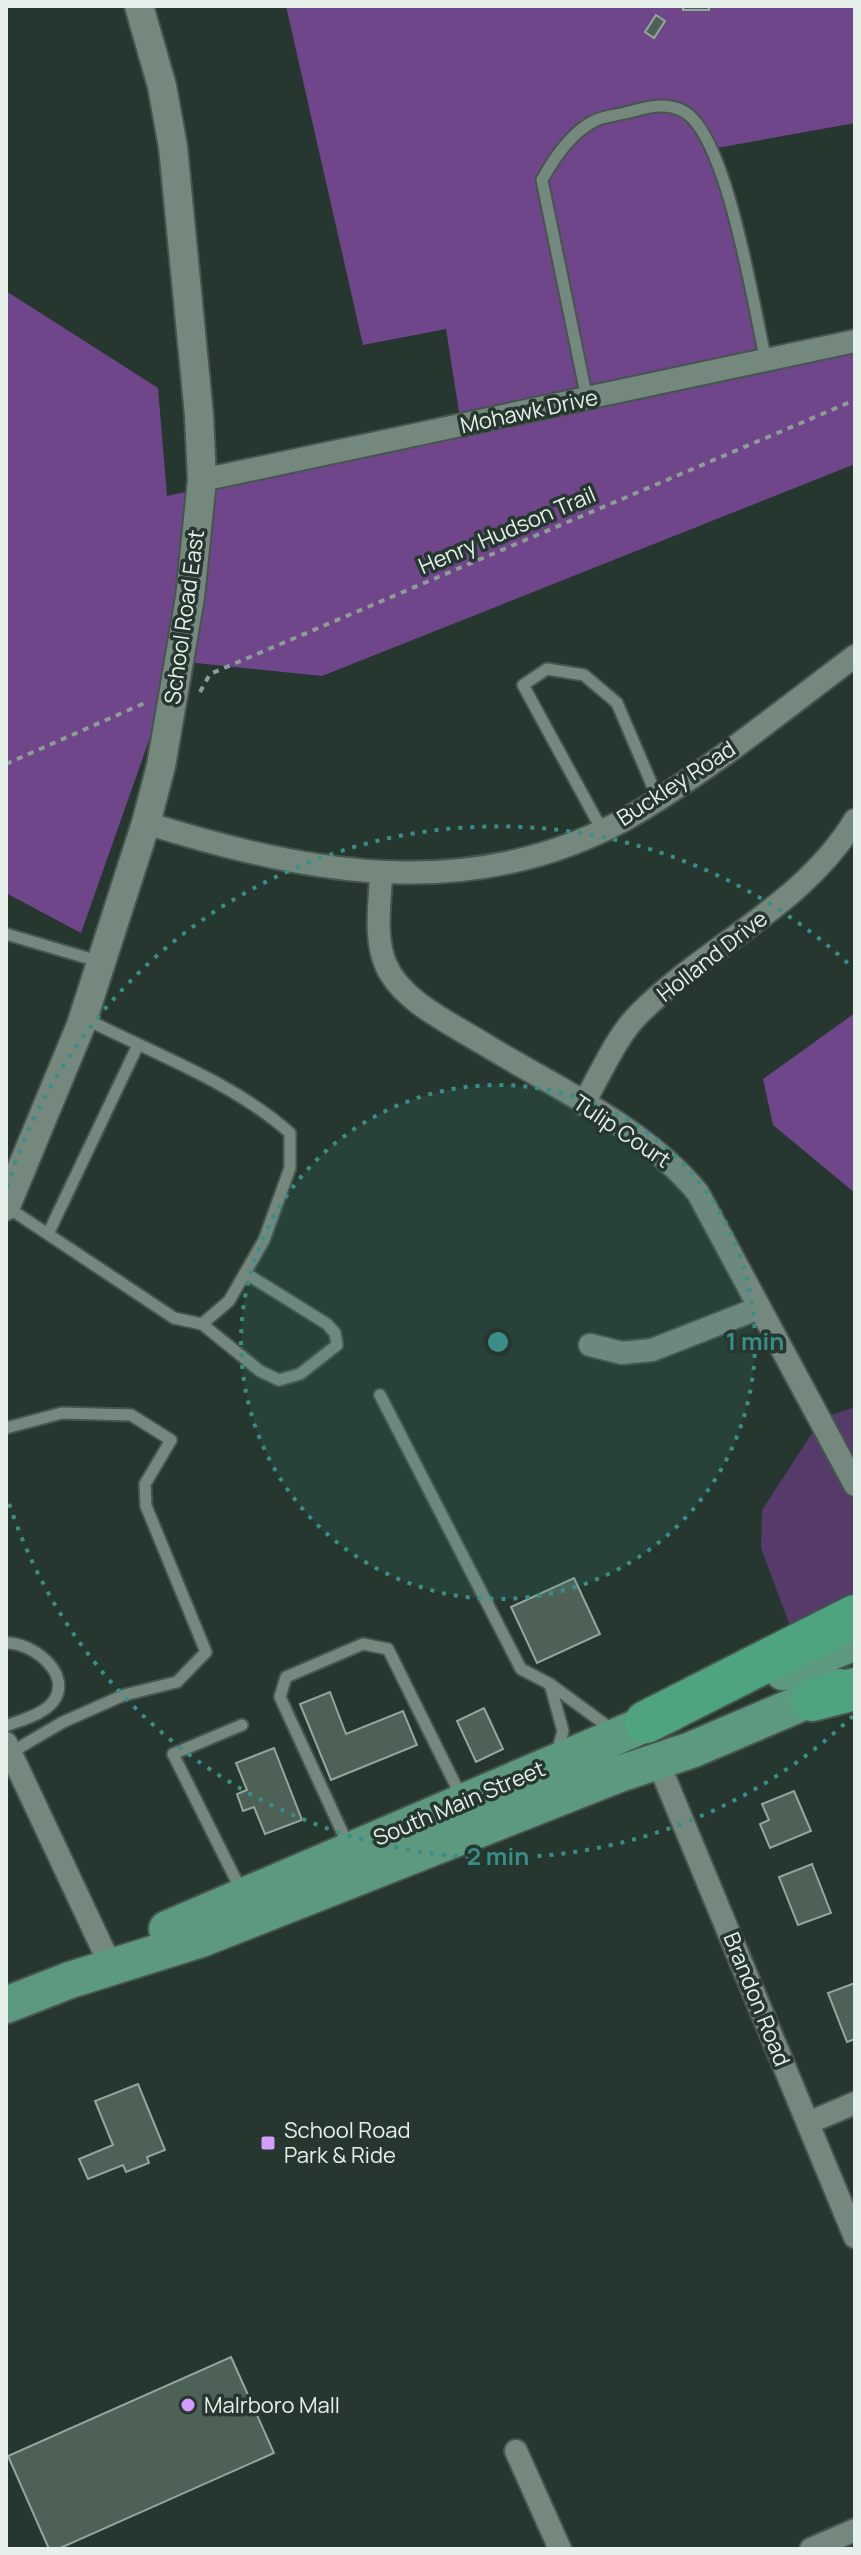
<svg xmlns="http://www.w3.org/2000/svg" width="861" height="2555" font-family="Manrope,sans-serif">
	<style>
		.green { fill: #563a6a }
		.forest { fill: #6e4689 }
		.building { fill: #4e6157; stroke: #93a79d; stroke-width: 2 }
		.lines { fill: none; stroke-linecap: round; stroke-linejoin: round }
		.service-casing { stroke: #46554e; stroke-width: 15 }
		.minor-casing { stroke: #46554e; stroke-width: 26 }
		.tertiary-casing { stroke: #46554e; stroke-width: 32 }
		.primary-casing { stroke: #46554e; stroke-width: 40 }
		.motorway-casing { stroke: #46554e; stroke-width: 46 }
		.path { stroke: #8e9c96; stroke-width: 4; stroke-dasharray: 6 6; stroke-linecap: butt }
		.service { stroke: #75887e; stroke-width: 11 }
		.minor { stroke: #75887e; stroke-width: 22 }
		.tertiary { stroke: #75887e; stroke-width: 28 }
		.primary { stroke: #5d997f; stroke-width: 36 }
		.motorway { stroke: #4da47f; stroke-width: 42 }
		.ring { fill: none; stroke: #3a8e87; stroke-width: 4; stroke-dasharray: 4 8 }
		.poi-dot { fill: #d49cfc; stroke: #26372f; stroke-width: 3 }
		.labels { text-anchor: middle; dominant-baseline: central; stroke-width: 7; stroke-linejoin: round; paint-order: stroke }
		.street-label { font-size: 22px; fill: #e5f0eb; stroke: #26372f }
		.poi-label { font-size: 22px; fill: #e5f0eb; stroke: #26372f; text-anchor: start }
		.centre { fill: #3a8e87; stroke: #26372f; stroke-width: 4 }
		.ring-label { font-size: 24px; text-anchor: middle; font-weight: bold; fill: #3a8e87; stroke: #26372f; stroke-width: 7; stroke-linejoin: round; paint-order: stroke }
	</style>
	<rect width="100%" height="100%" fill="#26372f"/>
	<!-- green -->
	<path class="green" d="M855,1407V1599L790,1626L761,1548L762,1510L822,1418Z"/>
	<!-- forest -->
	<path class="forest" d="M286,6H855V123L717,148L761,359L855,340V464L322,676L177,661L81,933L6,893V291L158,388L167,496L462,431L446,329L363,345Z
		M855,1013V1193L773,1125L763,1079Z"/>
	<!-- building -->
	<path class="building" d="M683,6H709V10H683Z
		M656,15L665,21L654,38L645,32Z
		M574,1578L600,1634L537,1663L511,1607Z
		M330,1692L346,1734L403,1711L417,1745L331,1780L300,1704Z
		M484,1708L503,1749L476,1762L457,1721Z
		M274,1748L302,1820L265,1834L254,1807L243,1811L237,1794L247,1790L236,1763Z
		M794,1791L811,1831L770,1848L760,1824L769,1820L762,1804Z
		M812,1864L831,1913L798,1925L779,1877Z
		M855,1983V2039L847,2042L828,1993Z
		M138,2084L165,2150L147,2157L149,2163L126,2172L123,2165L88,2179L79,2159L113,2145L95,2101Z
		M231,2357L274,2453L58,2549H49L8,2456Z"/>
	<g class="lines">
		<!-- service casing -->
		<g class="service-casing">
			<path id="service" d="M587,399L542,180C554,158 571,133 594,121C603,116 619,115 629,112C647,107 665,102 683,111C727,133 754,309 766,361
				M602,830L523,685L547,669L584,675L617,703L658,799
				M6,934L101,962
				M7,1207L174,1318L202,1324L229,1301L264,1240L290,1168V1133C233,1082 152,1053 84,1018
				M48,1234L138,1045
				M202,1324L260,1371L279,1380L300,1374L337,1345L335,1333L327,1324L245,1273
				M380,1395L521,1669L550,1684
				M6,1428L62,1413L131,1415L171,1440L145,1484L146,1506L206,1652L177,1682L124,1695L63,1722L10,1753
				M6,1643C31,1642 71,1672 55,1699C46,1714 21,1720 6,1726
				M557,1753L563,1731L550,1684L614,1731
				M349,1847L280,1697L286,1677L363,1644L388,1649L462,1798
				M241,1890L173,1754L242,1725"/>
		</g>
		<!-- minor casing -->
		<g class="minor-casing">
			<path id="minor" d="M202,480L855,341
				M146,823C312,875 479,906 638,812C715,766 784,709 855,656
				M381,874C380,903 374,938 386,965C401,1001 452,1024 484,1044C556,1088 644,1127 698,1193L855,1485
				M583,1104C600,1076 615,1038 638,1015C707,945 803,906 855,820
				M590,1345L622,1353L652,1350L759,1308
				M6,1743L108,1960
				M658,1762L855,2237
				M808,2123L855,2103
				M516,2451L560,2549
				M811,2549L855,2530"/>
		</g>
		<!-- tertiary casing -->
		<g class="tertiary-casing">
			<path id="tertiary" d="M6,1206L81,1025L146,823L161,766L190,597L202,480L199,415L173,147L162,86L139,6"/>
		</g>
		<!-- primary casing -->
		<g class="primary-casing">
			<path id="primary" d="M783,1672L855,1642
				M167,1929L671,1713
				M6,2005L70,1980L201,1939L619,1774L691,1750L839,1687"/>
		</g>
		<!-- motorway casing -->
		<g class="motorway-casing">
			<path id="motorway" d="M812,1700L855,1689
				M646,1722L855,1616"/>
		</g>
		<!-- path -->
		<path class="path" d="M200,692L210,674L855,400
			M6,764L147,702"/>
		<!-- service -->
		<use href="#service" class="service"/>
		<!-- minor -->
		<use href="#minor" class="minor"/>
		<!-- tertiary -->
		<use href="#tertiary" class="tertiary"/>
		<!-- primary -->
		<use href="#primary" class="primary"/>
		<!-- motorway -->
		<use href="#motorway" class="motorway"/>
	</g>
	<!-- distance rings -->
	<circle cx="498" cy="1342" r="257" fill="#3a8e87" fill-opacity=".12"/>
	<g class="ring">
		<circle cx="498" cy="1342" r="257"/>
		<path d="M853 1716A515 515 0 0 1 7 1497M7 1187A515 515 0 0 1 853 968"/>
	</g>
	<!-- markers -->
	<g class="poi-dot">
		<rect x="260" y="2135" width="16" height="16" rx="4"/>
		<circle cx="188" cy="2405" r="8"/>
	</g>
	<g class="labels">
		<!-- street labels -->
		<g class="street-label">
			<text transform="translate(529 411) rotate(-12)">Mohawk Drive</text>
			<text transform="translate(507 530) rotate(-23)">Henry Hudson Trail</text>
			<text transform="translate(184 617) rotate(-82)">School Road East</text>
			<text transform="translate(676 783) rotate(-33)">Buckley Road</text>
			<text transform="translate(712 956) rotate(-38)">Holland Drive</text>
			<text transform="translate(622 1131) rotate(34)">Tulip Court</text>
			<text transform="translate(459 1803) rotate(-23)">South Main Street</text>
			<text transform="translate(757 1999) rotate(68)">Brandon Road</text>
		</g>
		<!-- poi labels -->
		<g class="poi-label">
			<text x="284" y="2130">School Road<tspan x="284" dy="25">Park &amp; Ride</tspan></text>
			<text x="204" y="2405">Malrboro Mall</text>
		</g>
	</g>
	<circle cx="498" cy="1342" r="12" class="centre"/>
	<g class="ring-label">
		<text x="755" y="1350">1 min</text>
		<text x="498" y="1865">2 min</text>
	</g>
	<!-- border -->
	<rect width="861" height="2555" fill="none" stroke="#e5f0eb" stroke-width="16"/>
</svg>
